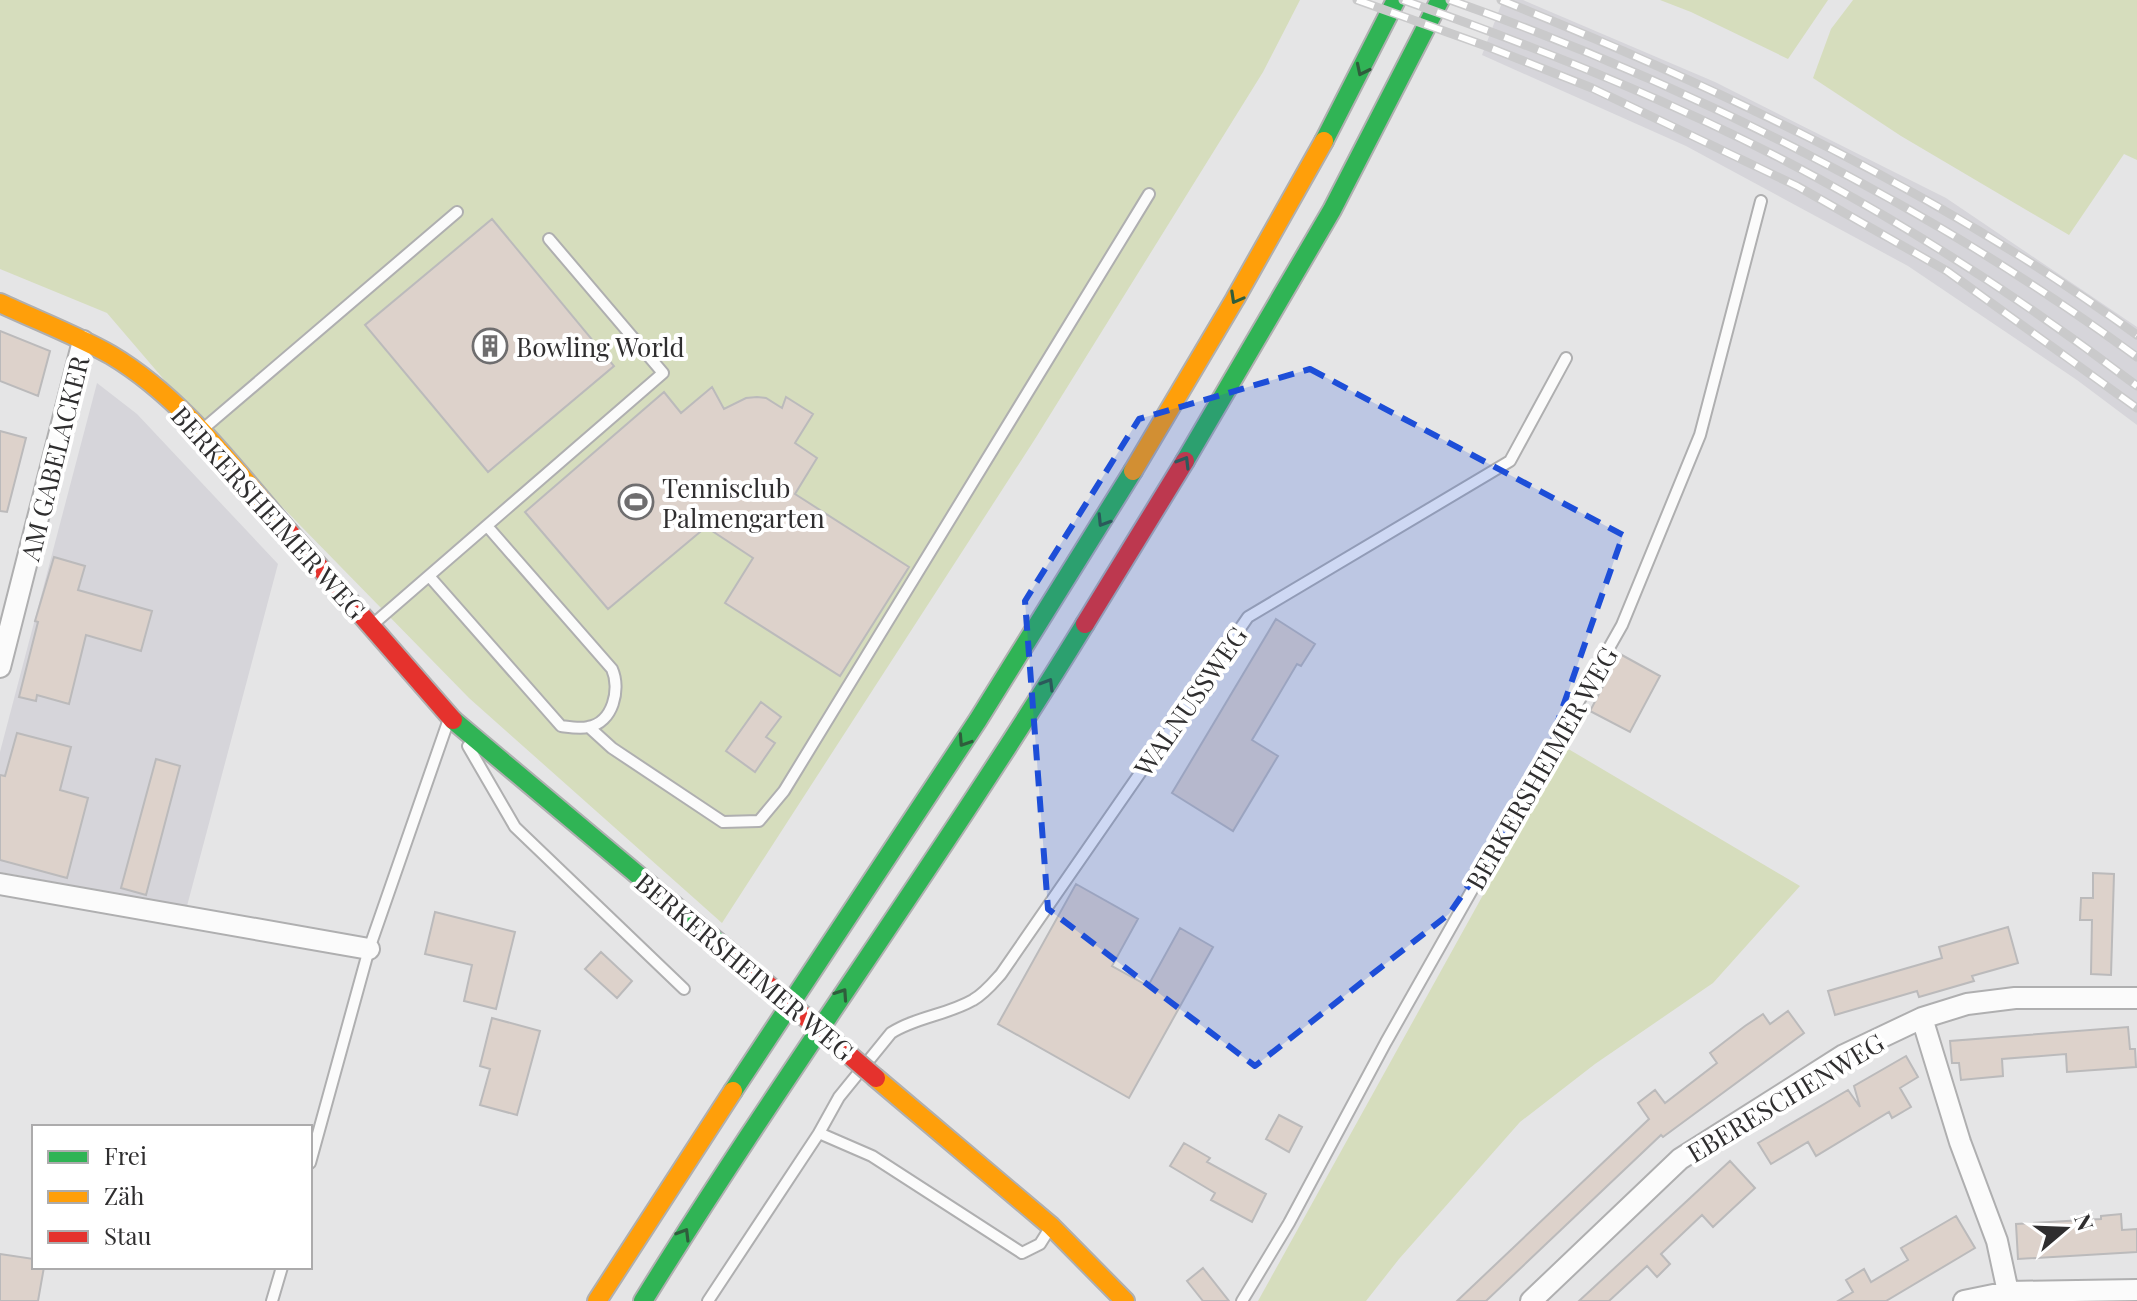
<svg xmlns="http://www.w3.org/2000/svg" width="2137" height="1301" font-family="'Playfair Display',serif">
	<style>
		.built { fill: #d6d5da }
		.green { fill: #d6ddbd }
		.building { fill: #ddd2cb; stroke: #bbbabb; stroke-width: 2 }
		.lines { fill: none; stroke-linecap: round; stroke-linejoin: round }
		.lane-casing { stroke: #afafb0; stroke-width: 14 }
		.street-casing { stroke: #afafb0; stroke-width: 24 }
		.fast-casing { stroke: #afafb0; stroke-width: 22 }
		.slow-casing { stroke: #afafb0; stroke-width: 22 }
		.jam-casing { stroke: #afafb0; stroke-width: 22 }
		.lane { stroke: #fbfbfb; stroke-width: 10 }
		.street { stroke: #fbfbfb; stroke-width: 20 }
		.fast { stroke: #30b455; stroke-width: 18 }
		.slow { stroke: #ff9f0a; stroke-width: 18 }
		.jam { stroke: #e5322d; stroke-width: 18 }
		.rail-casing { stroke: #cacacb; stroke-width: 9 }
		.rail { stroke: #fff; stroke-width: 6; stroke-dasharray: 18; stroke-linecap: butt }
		.jam-bridge-casing { stroke: #afafb0; stroke-width: 22; stroke-linecap: butt }
		.jam-bridge { stroke: #e5322d; stroke-width: 18 }
		.oneway { stroke: #2f5d3c }
		.marked { fill: #1d4ed8; fill-opacity: 0.2; stroke: #1d4ed8; stroke-width: 6; stroke-dasharray: 16 10; stroke-linejoin: round }
		.labels { text-anchor: middle; dominant-baseline: central; stroke-width: 8; stroke-linejoin: round; paint-order: stroke }
		.poi-label { font-size: 26px; fill: #2f2e2f; stroke: #fff; text-anchor: start }
		.street-label { font-size: 26px; fill: #2f2e2f; stroke: #fff }
	</style>
	<rect width="100%" height="100%" fill="#e5e5e6"/>
	<!-- built -->
	<path class="built" d="M1503,0H1523L1715,82L1946,198L2137,327V425L2077,380L1908,266L1686,146L1482,55Z
		M97,383L137,414L278,564L187,906L0,872V752Z"/>
	<!-- green -->
	<path class="green" d="M0,0H1300L1263,72L1035,439L722,923L469,698L208,431L107,313L0,269Z
		M1660,0H1828L1788,59L1691,12Z
		M1853,0H2137V160L2124,154L2069,235L1901,136L1813,78L1831,29Z
		M1565,747L1800,886L1713,983L1595,1064L1520,1122L1399,1259L1366,1301H1258Z"/>
	<!-- building -->
	<path class="building" d="M492,219L614,366L488,472L365,325Z
		M0,331L50,351L38,396L0,381Z
		M712,387L724,409L746,398L757,397L766,398L782,408L786,397L813,414L795,443L817,458L795,494L909,567L840,676L725,603L753,558L706,527L608,609L525,512L664,392L681,413Z
		M0,431L26,438L7,512L0,511Z
		M54,557L85,566L78,590L152,611L141,651L86,635L69,704L37,695L36,701L19,697L38,622L35,621Z
		M1276,619L1315,644L1301,666L1297,664L1252,740L1278,756L1233,831L1172,793Z
		M1620,654L1660,676L1630,732L1590,711Z
		M761,702L781,717L766,737L775,743L755,772L726,751Z
		M17,733L71,747L60,790L88,798L67,878L0,860V775L5,776Z
		M156,759L180,766L146,895L121,888Z
		M2093,873L2114,874L2111,975L2091,974L2092,920H2080L2081,898H2093Z
		M1076,884L1138,919L1112,966L1148,986L1180,928L1213,947L1129,1098L998,1024Z
		M435,912L515,932L496,1009L464,1001L472,965L425,954Z
		M2008,927L2018,963L1972,976L1974,981L1919,997L1917,991L1835,1015L1828,991L1942,958L1939,947Z
		M601,952L632,981L617,998L585,969Z
		M1788,1011L1804,1033L1663,1137L1661,1135L1486,1301H1457L1649,1119L1638,1103L1655,1090L1665,1103L1717,1063L1710,1053L1745,1026L1763,1014L1770,1024Z
		M492,1018L540,1031L517,1115L480,1105L490,1069L480,1066Z
		M2128,1027L2130,1049H2135L2136,1067L2067,1072L2066,1054L2002,1059L2003,1076L1961,1080L1959,1063H1952L1950,1041Z
		M1906,1056L1918,1077L1900,1088L1911,1107L1892,1118L1889,1112L1816,1156L1808,1142L1771,1164L1758,1143L1848,1090L1860,1107L1854,1086Z
		M1279,1115L1302,1127L1289,1152L1266,1139Z
		M1184,1143L1210,1158L1207,1162L1266,1194L1252,1222L1211,1200L1215,1193L1170,1166Z
		M1730,1161L1755,1188L1728,1213L1713,1227L1702,1215L1661,1254L1670,1264L1657,1277L1647,1266L1609,1301H1579Z
		M2121,1214L2122,1230L2137,1229V1252L2018,1259L2016,1224L2101,1219V1216Z
		M1956,1216L1975,1248L1886,1301H1838L1853,1292L1846,1280L1864,1269L1871,1282L1908,1260L1901,1248Z
		M0,1254L34,1259V1267H44L38,1301H0Z
		M1203,1268L1229,1301H1203L1187,1281Z"/>
	<g class="lines">
		<!-- lane casing -->
		<g class="lane-casing">
			<path id="lane" d="M203,429L457,212
				M429,576L561,726C569,727 580,729 588,727C613,723 621,689 612,669L487,526
				M371,626L663,373L549,239
				M590,728L612,748L723,822L759,821L784,791L1149,194
				M468,746L515,827L684,989
				M819,1133L839,1097L891,1033C916,1017 947,1015 973,1000C984,994 993,983 1001,974L1248,617L1510,461L1566,358
				M310,1163L369,949L449,719
				M272,1301L282,1267
				M708,1301L819,1133L872,1156L1022,1253L1040,1244L1050,1228
				M1242,1301L1289,1223L1386,1042L1622,625L1700,435L1761,201"/>
		</g>
		<!-- street casing -->
		<g class="street-casing">
			<path id="street" d="M0,667L83,341
				M0,884L369,949
				M1922,1018L1960,1142L1997,1241L2008,1292
				M1531,1301L1680,1159L1844,1055L1922,1018L1967,1004L2015,998H2137
				M1964,1301L2008,1292L2137,1290"/>
		</g>
		<!-- fast casing -->
		<g class="fast-casing">
			<path id="fast" d="M1324,141L1396,0
				M1185,461L1332,210L1440,0
				M453,720L738,959
				M733,1091L978,720L1133,471
				M643,1301C785,1072 944,854 1085,624"/>
		</g>
		<!-- slow casing -->
		<g class="slow-casing">
			<path id="slow" d="M0,303C36,320 76,335 111,355C183,398 235,470 289,532
				M1133,471L1235,299L1324,141
				M876,1078L1051,1226L1125,1301
				M597,1301L733,1091"/>
		</g>
		<!-- jam casing -->
		<g class="jam-casing">
			<path id="jam" d="M289,532L453,720
				M1085,624L1185,461"/>
		</g>
		<!-- lane -->
		<use href="#lane" class="lane"/>
		<!-- street -->
		<use href="#street" class="street"/>
		<!-- fast -->
		<use href="#fast" class="fast"/>
		<!-- slow -->
		<use href="#slow" class="slow"/>
		<!-- jam -->
		<use href="#jam" class="jam"/>
		<!-- rail casing -->
		<g class="rail-casing">
			<path id="rail" d="M1357,0L1486,46L1592,88L1797,186L1947,271L2137,408
				M1403,0C1545,50 1688,107 1821,180C1931,240 2037,310 2137,386
				M1450,0C1689,84 1932,207 2137,357
				M1501,0C1723,89 1943,194 2137,335"/>
		</g>
		<!-- rail -->
		<use href="#rail" class="rail"/>
		<!-- jam-bridge casing -->
		<g class="jam-bridge-casing">
			<path id="jam-bridge" d="M738,959L876,1078"/>
		</g>
		<!-- jam-bridge -->
		<use href="#jam-bridge" class="jam-bridge"/>
	</g>
	<!-- one-way arrows -->
	<defs><path id="oneway-chevron" d="M-2-3.5L2.5 0L-2 3.5" fill="none" stroke-width="1.6" stroke-linecap="round" stroke-linejoin="round" transform="scale(2)"/></defs>
	<g class="oneway">
		<use href="#oneway-chevron" transform="translate(1362 70) rotate(116)"/>
		<use href="#oneway-chevron" transform="translate(1236 298) rotate(119)"/>
		<use href="#oneway-chevron" transform="translate(1184 462) rotate(-59)"/>
		<use href="#oneway-chevron" transform="translate(1103 521) rotate(122)"/>
		<use href="#oneway-chevron" transform="translate(1048 684) rotate(-59)"/>
		<use href="#oneway-chevron" transform="translate(964 741) rotate(123)"/>
		<use href="#oneway-chevron" transform="translate(842 994) rotate(-56)"/>
		<use href="#oneway-chevron" transform="translate(684 1234) rotate(-59)"/>
	</g>
	<!-- marked area -->
	<path class="marked" d="M1310,369L1623,535L1533,792L1449,914L1255,1066L1048,909L1025,601L1139,419Z"/>
	<!-- icons -->
	<defs>
		<g id="building-ring" transform="scale(1.8)"><circle r="9.5" fill="#fff" stroke="#6f6e6f" stroke-width="1.5"/><path d="M-4-6H4V6H1V3H-1V6H-4ZM-2.5-4.3h1.7v1.8h-1.7ZM.8-4.3h1.7v1.8H.8ZM-2.5-1h1.7V.8h-1.7ZM.8-1h1.7V.8H.8Z" fill="#6f6e6f"/></g>
		<g id="stadium-ring" transform="scale(1.8)"><circle r="9.5" fill="#fff" stroke="#6f6e6f" stroke-width="1.5"/><path d="M0-5a6.5 5 0 1 0 0 10a6.5 5 0 1 0 0-10ZM-3.5-1.8h7v3.6h-7Z" fill="#6f6e6f"/></g>
	</defs>
	<g fill-rule="evenodd">
		<use href="#building-ring" x="490" y="346"/>
		<use href="#stadium-ring" x="636" y="502"/>
	</g>
	<g class="labels">
		<!-- poi labels -->
		<g class="poi-label">
			<text x="516" y="346">Bowling World</text>
			<text x="662" y="487">Tennisclub<tspan x="662" dy="30">Palmengarten</tspan></text>
		</g>
		<!-- street labels -->
		<g class="street-label">
			<text transform="translate(54 458) rotate(-76)">AM GABELACKER</text>
			<text transform="translate(269 512) rotate(48)">BERKERSHEIMER WEG</text>
			<text transform="translate(1190 701) rotate(-55)">WALNUSSWEG</text>
			<text transform="translate(1541 768) rotate(-60)">BERKERSHEIMER WEG</text>
			<text transform="translate(745 966) rotate(40)">BERKERSHEIMER WEG</text>
			<text transform="translate(1785 1097) rotate(-31)">EBERESCHENWEG</text>
		</g>
	</g>
	<!-- legend -->
	<rect x="32" y="1125" width="280" height="144" fill="#ffffff" stroke="#acabac" stroke-width="2"/>
	<rect x="48" y="1151" width="40" height="12" fill="#30b455" stroke="#acabac" stroke-width="2"/>
	<text x="104" y="1165" font-size="24" fill="#2f2e2f">Frei</text>
	<rect x="48" y="1191" width="40" height="12" fill="#ff9f0a" stroke="#acabac" stroke-width="2"/>
	<text x="104" y="1205" font-size="24" fill="#2f2e2f">Zäh</text>
	<rect x="48" y="1231" width="40" height="12" fill="#e5322d" stroke="#acabac" stroke-width="2"/>
	<text x="104" y="1245" font-size="24" fill="#2f2e2f">Stau</text>
	<!-- north arrow -->
	<g transform="translate(2065 1229) rotate(71)" stroke="#ffffff" stroke-width="6" paint-order="stroke">
	<path d="M0-6L14 30L0 20L-14 30Z" fill="#2f2e2f"/>
	<text y="-12" font-size="22" font-weight="bold" text-anchor="middle" fill="#2f2e2f">N</text>
	</g>
</svg>
